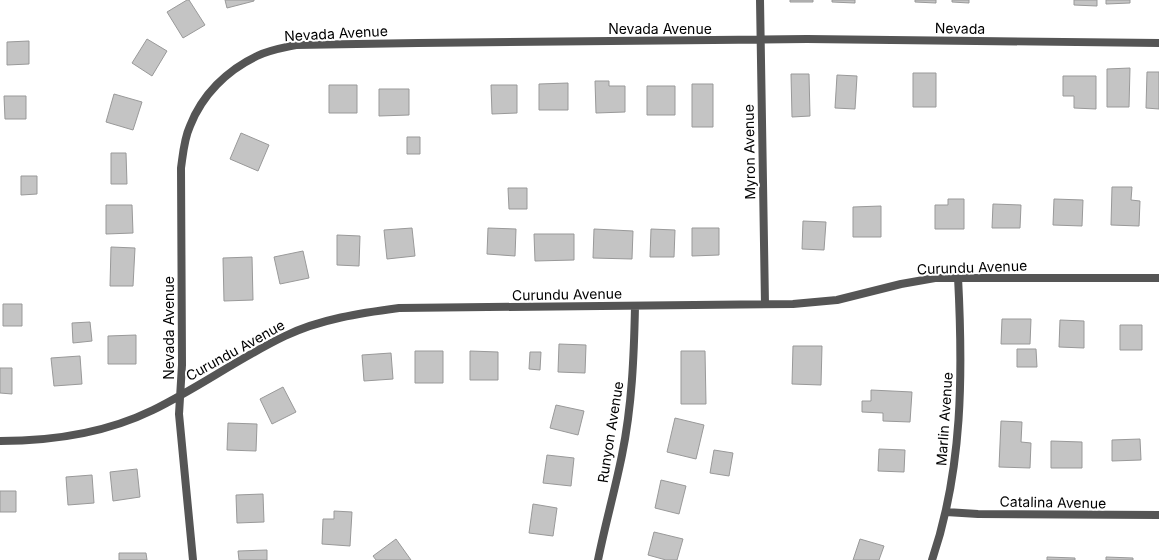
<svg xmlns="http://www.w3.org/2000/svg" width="1159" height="560" font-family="Inter,sans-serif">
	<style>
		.building { fill: #c4c4c4; stroke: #999 }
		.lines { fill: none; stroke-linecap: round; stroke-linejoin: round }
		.street { stroke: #555; stroke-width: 8 }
		.labels { text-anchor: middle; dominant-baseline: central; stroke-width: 4; stroke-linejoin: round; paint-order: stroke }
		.street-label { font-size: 14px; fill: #000; stroke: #fff }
	</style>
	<rect width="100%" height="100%" fill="#fff"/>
	<!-- building -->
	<path class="building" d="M187,0H189L205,25L183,38L167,12Z
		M225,0H254V1L227,8Z
		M790,0H813V2H790Z
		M832,0H855V3L832,2Z
		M915,0H936V3L915,2Z
		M952,0H969V3L952,2Z
		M1074,0H1097V6L1074,5Z
		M1106,0H1130V3L1106,4Z
		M147,39L167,51L152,76L132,63Z
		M29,41V64L7,65V42Z
		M1130,68L1129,107H1107V69Z
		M1147,72H1159V109L1146,108Z
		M913,73H936V107H913Z
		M791,74H809L810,116L792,117Z
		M837,75L857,76L855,109L835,108Z
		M1063,76H1096V109L1074,108V96H1063Z
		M595,81H609V86H625V112L596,113Z
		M568,83V110H539V84Z
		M692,84H713V127H692Z
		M329,85H357V113H329Z
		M491,85H517V113L492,114Z
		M647,86H675V115H647Z
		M379,89H409V115L379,116Z
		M114,94L142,102L133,130L106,122Z
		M4,96H26V119H5Z
		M241,133L269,145L258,171L230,159Z
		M407,137H420V154H407Z
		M111,153H126L127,184H111Z
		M21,176H37V194L21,195Z
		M1112,187H1132L1131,200L1140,201L1139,226L1111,225Z
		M508,188H527V209H509Z
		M948,199H964V229H935V205H948Z
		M1054,199L1083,200L1082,226L1053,225Z
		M993,204L1021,205L1020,228H992Z
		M106,205H132L133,233L106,234Z
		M881,206V237H853V207Z
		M803,221L826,222L824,250L802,249Z
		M412,228L415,256L387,259L384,230Z
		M488,228L516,229L515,256L487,254Z
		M692,228H719V255L692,256Z
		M594,229L633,231L632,259L593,258Z
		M651,229L675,230L674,257H650Z
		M534,234H574V260L535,261Z
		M337,235L360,236L359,266L337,265Z
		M111,247L135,248L133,286H110Z
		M303,251L309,278L280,284L274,257Z
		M252,257L253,300L224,301L223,258Z
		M3,304H22V326H3Z
		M1002,319H1031L1030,344H1001Z
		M1060,320L1084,321V348L1059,347Z
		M90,322L92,341L73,343L72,323Z
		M1120,325H1142V350H1120Z
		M136,335V364H108V336Z
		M559,344L586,345L585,373L558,372Z
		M793,346H822L821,385L792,384Z
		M1017,349H1036L1037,367H1017Z
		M415,351H443V383H415Z
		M470,351L498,352V380H470Z
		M681,351H705L706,404H681Z
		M530,352H541L540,370L529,369Z
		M391,353L393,379L364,381L362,355Z
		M80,356L82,384L54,386L51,358Z
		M0,368H12V394L0,393Z
		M283,387L296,412L272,424L260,399Z
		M871,390L912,392L910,422L883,421V413L862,412V401H871Z
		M556,405L584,411L578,435L550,428Z
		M675,418L704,425L696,459L667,452Z
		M1001,421L1022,422L1021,442L1031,443L1030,468L999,467Z
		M228,423L257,424L256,451L227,450Z
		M1140,439L1141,460L1112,461V440Z
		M1051,441L1082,442V468H1051Z
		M879,449L905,450L904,472L878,471Z
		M714,450L733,453L729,476L710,473Z
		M547,455L574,458L571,486L543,483Z
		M137,469L140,497L113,501L110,472Z
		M92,475L94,503L68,505L66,477Z
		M661,480L686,486L679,514L655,508Z
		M0,491H16V512H0Z
		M263,494L264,522L237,523L236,495Z
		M533,504L557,508L553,536L529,533Z
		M334,511L352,512L350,546L322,544L323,519H334Z
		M654,532L683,539L677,560H666L648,555Z
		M396,539L411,560H376L373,556Z
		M860,539L884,546L879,560H853Z
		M267,550V560H239L238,551Z
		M119,553H146L147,560H119Z
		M1047,557L1075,558V560H1047Z
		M1106,557L1133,558V560H1106Z"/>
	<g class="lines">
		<!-- street -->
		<path class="street" d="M760,0L765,304
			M0,441C52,441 106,433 153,410C198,388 239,358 285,336C320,319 361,313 399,308L793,304L837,300L901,284L935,278H1159
			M946,512L978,514L1159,515
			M193,560L179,414L182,365L181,168C183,154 184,139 190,126C202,95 227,70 257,56C269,50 282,48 296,45L418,43L807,39L1159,43
			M598,560C605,525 615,490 622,455C632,406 634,356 635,306
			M932,560C963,469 963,372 958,277"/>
	</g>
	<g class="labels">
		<!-- street labels -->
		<g class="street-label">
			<text x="660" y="28">Nevada Avenue</text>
			<text transform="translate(960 28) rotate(1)">Nevada</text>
			<text transform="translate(336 33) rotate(-3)">Nevada Avenue</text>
			<text transform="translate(749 152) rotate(-91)">Myron Avenue</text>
			<text transform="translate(972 267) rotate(-2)">Curundu Avenue</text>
			<text transform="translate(567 294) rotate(-1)">Curundu Avenue</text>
			<text transform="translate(168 328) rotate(-90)">Nevada Avenue</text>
			<text transform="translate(235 350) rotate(-29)">Curundu Avenue</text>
			<text transform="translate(944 419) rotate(-86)">Marlin Avenue</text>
			<text transform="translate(610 432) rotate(-81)">Runyon Avenue</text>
			<text transform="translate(1053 502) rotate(1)">Catalina Avenue</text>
		</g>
	</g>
</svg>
